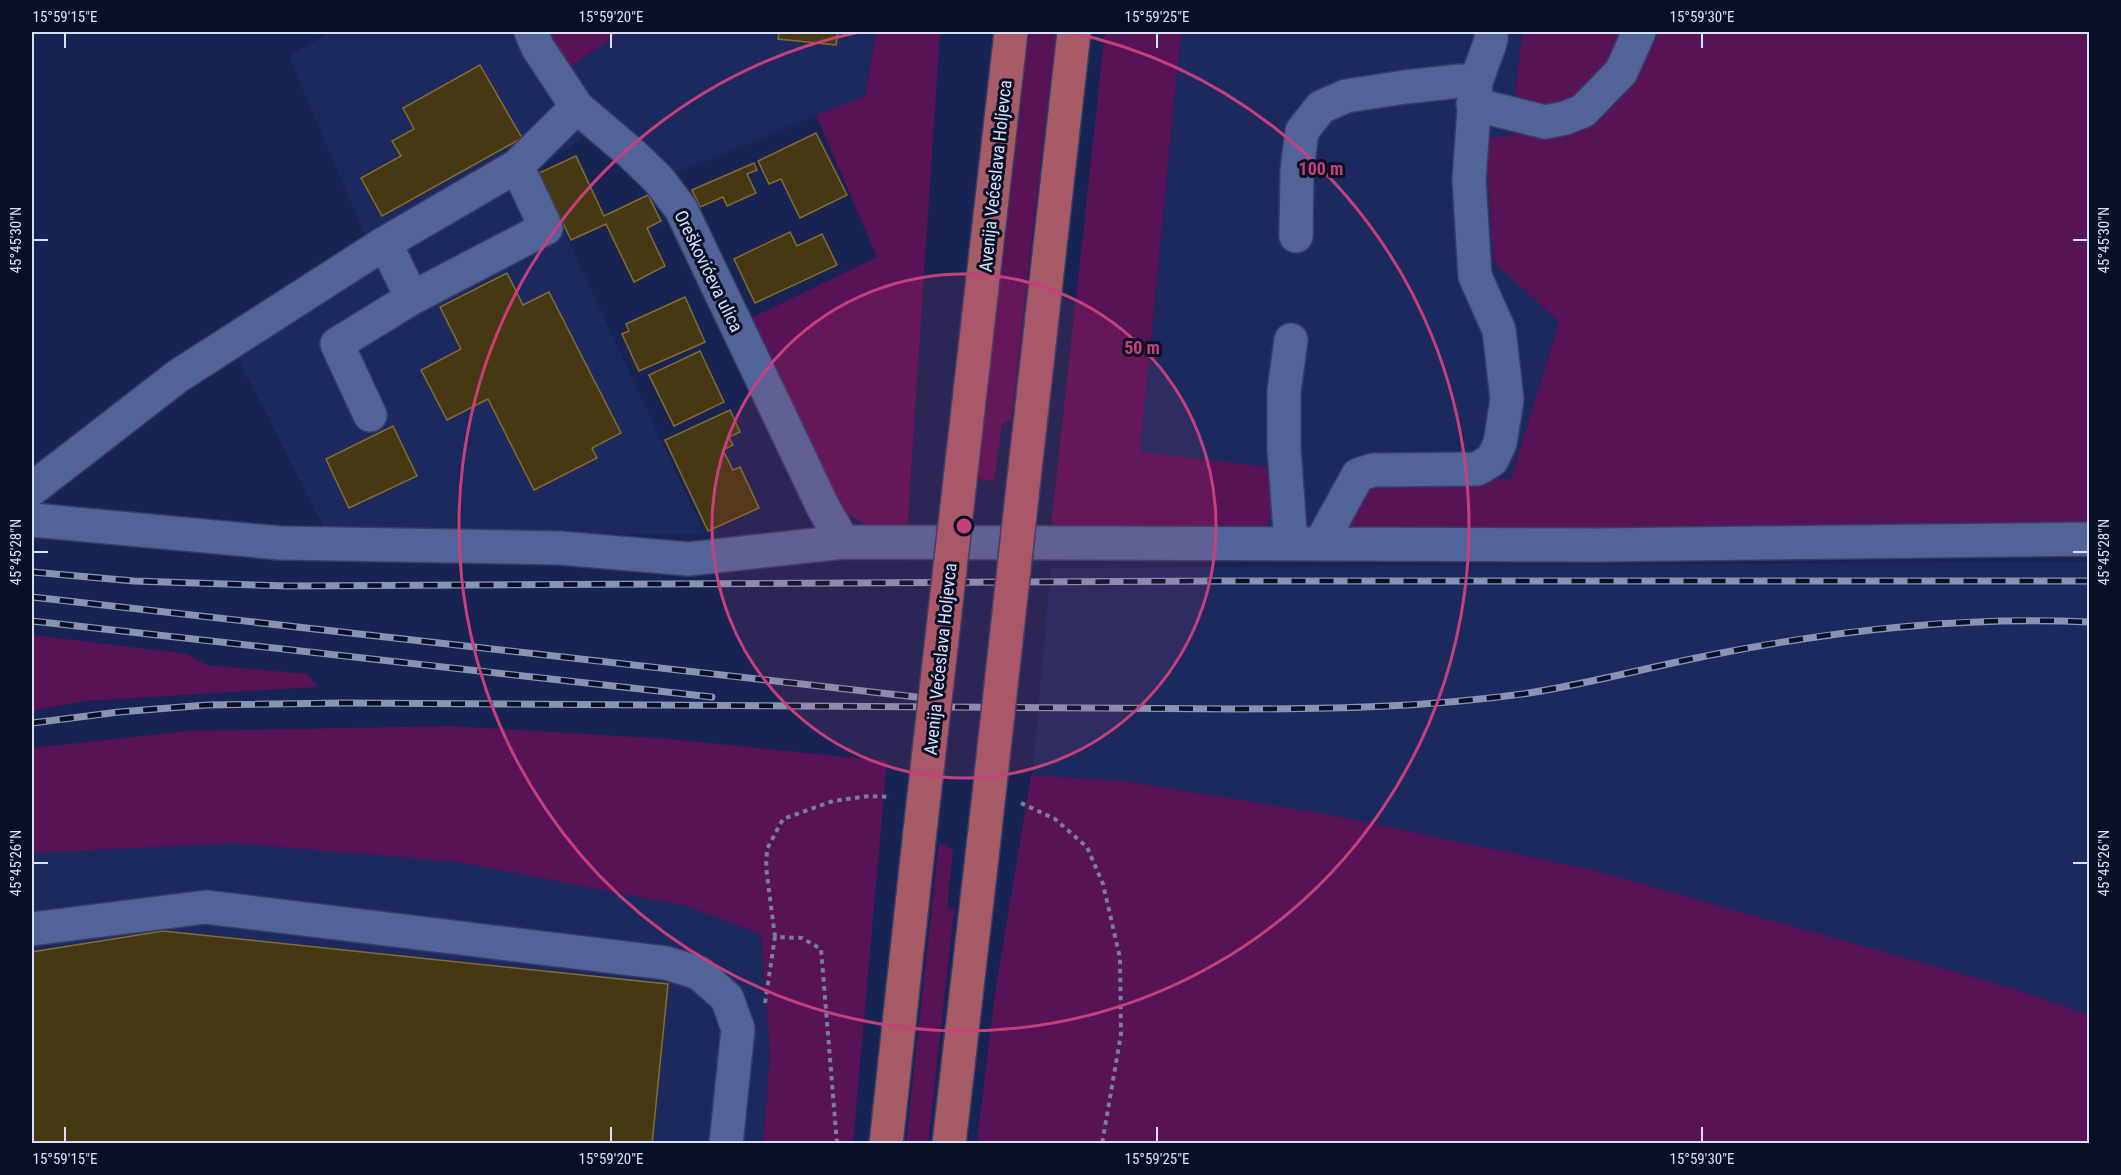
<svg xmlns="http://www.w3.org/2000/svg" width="2121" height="1175" font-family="'Roboto Condensed',sans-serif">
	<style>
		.built { fill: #1b295f }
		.green { fill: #581256 }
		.building { fill: #463813; stroke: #866e2e; stroke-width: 1.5 }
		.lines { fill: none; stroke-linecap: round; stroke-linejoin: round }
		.minor-casing { stroke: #383c65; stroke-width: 36 }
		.major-casing { stroke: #383c65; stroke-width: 36 }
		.path { stroke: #7680a4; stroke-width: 4; stroke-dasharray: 4.5 4.5; stroke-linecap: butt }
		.minor { stroke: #516398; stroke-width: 33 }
		.major { stroke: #a75b67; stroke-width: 33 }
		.rail-casing { stroke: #8994b5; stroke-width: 7 }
		.rail { stroke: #090f24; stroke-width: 4.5; stroke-dasharray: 14; stroke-linecap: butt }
		.major-bridge-casing { stroke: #383c65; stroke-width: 36; stroke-linecap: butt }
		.major-bridge { stroke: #a75b67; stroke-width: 33 }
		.ticks { fill: none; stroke: #d8e1f9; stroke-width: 2 }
		.ring { fill: none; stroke: #c6407b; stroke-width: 3 }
		.labels { text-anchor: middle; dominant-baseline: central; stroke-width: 6; stroke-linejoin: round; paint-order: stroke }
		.street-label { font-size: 18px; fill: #d8e1f9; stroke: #090f24 }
		.centre { fill: #c6407b; stroke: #090f24; stroke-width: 3 }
		.ring-label { font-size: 18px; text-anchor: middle; font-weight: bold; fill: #c6407b; stroke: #090f24; stroke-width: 6; stroke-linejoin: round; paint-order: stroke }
		.neatline { fill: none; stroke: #d8e1f9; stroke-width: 2 }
		.ticks-label { font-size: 15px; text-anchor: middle; fill: #d8e1f9 }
	</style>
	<rect width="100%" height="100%" fill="#172352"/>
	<!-- built -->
	<path class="built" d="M331,32H516L568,69L620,32H876L865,96L671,175L613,116L536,171L705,535L325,530L233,349L379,269L289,56Z
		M1181,32H1522L1511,135L1486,139L1494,262L1559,322L1511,479H1368L1348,527L1266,528L1140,453Z
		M2089,562V1015L2015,989L1597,871L1331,815L1125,781L1032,775L1051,568Z
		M234,843L459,862L686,906L761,934L770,1054L763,1143L32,1144V853Z"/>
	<!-- green -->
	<path class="green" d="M549,32H620L568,69Z
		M876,32H940L907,531L875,529L847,514L747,320L877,257L816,115L865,96Z
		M1029,32H1056L1011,420L1002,424L994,481L978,479Z
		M1105,32H1181L1140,452L1267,467L1273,508L1266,528L1051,526Z
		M1522,32H2089V527H1348L1368,479H1511L1559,322L1494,262L1485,139L1511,135Z
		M32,635L188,654L206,665L307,674L318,687L84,701L32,711Z
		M452,726L669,739L887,761L853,1143H763L770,1054L761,934L686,906L459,862L234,843L32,853V748L188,731Z
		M1031,775L1125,781L1331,815L1597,871L2015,989L2089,1015V1143H977L995,993Z
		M939,843L953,850L947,907L954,911L928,1143H906Z"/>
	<!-- building -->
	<path class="building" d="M779,32H838L836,45L778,39Z
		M480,65L522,138L382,216L361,178L401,156L392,141L414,129L403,108Z
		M816,133L847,195L800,218L781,179L769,184L758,161Z
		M576,156L604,216L648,195L661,221L647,228L665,266L634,282L606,224L571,240L539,173Z
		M754,163L757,170L747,174L756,193L727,206L723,197L700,207L692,190Z
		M790,232L797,246L822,234L837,265L755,303L734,259Z
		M507,273L523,305L549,292L621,433L592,448L597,458L534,490L488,399L447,420L421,370L461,349L440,307Z
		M685,297L705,342L639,371L622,334L629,331L626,324Z
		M700,351L724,402L674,426L649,375Z
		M730,410L740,432L729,437L733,445L723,450L733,470L740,467L759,508L708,531L665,440Z
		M393,426L417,476L349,508L326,459Z
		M163,931L668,984L652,1144H32V952Z"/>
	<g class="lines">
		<!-- minor casing -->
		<g class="minor-casing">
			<path id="minor" d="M531,32L538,48L577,107L631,153L658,179L681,209L824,509L843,542
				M1473,104L1545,122L1565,118L1583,111L1621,72L1639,32
				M1296,236L1297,171L1302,131L1321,107L1346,96L1405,87L1460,81L1476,82
				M412,298L546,228L517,166
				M1291,340L1284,391V449L1291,544
				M370,415L337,344L412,298L385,243L517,166L577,107
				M32,489L178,376L385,243
				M32,520L280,543L560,548L689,559L843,542L1597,545L2090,539
				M1320,544L1358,475L1373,470L1477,469L1492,460L1500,443L1507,399L1499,330L1475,276L1469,180L1476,82L1491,40V32
				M32,929L206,907L666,963L699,973L727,998L738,1029L726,1144"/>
		</g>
		<!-- major casing -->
		<g class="major-casing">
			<path id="major" d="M959,489L1011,32
				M1022,496L1074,32
				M886,1144L920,831
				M949,1144L984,839"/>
		</g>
		<!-- path -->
		<path class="path" d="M1021,803L1055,819L1087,847L1103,884L1120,958L1121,1034L1102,1144
			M775,937L766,867L767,849L783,819L833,801L869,796L891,797
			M765,1003L775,937L802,938L821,949L837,1144"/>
		<!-- minor -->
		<use href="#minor" class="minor"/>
		<!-- major -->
		<use href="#major" class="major"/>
		<!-- rail casing -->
		<g class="rail-casing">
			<path id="rail" d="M32,572L134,581L287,586L1216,581H2090
				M32,597L934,699
				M32,621L712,697
				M32,723L119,712L207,705L344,703L1235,709C1334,709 1431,707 1529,693C1592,683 1653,666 1716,654C1838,630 1964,616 2090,622"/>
		</g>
		<!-- rail -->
		<use href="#rail" class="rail"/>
		<!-- major-bridge casing -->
		<g class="major-bridge-casing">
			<path id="major-bridge" d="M920,831L959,489
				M984,839L1022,496"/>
		</g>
		<!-- major-bridge -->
		<use href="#major-bridge" class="major-bridge"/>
	</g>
	<!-- ticks -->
	<path class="ticks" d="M65,33V48M611,33V48M1157,33V48M1702,33V48M33,240H48M2073,240H2088M33,552H48M2073,552H2088M33,863H48M2073,863H2088M65,1127V1142M611,1127V1142M1157,1127V1142M1702,1127V1142"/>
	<!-- distance rings -->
	<circle cx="964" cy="526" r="252" fill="#c6407b" fill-opacity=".12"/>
	<g class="ring">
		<circle cx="964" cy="526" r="252"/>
		<path d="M1069 32A505 505 0 1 1 859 32"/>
	</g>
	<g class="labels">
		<!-- street labels -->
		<g class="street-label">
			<text transform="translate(995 176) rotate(-84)">Avenija Većeslava Holjevca</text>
			<text transform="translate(709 271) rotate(64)">Oreškovićeva ulica</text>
			<text transform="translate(940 659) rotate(-84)">Avenija Većeslava Holjevca</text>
		</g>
	</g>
	<circle cx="964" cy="526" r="9" class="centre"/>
	<g class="ring-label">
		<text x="1321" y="175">100 m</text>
		<text x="1142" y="354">50 m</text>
	</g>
	<!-- border -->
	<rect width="2121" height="1175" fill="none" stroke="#090f24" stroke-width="66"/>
	<rect x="33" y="33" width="2055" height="1109" class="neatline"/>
	<g class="ticks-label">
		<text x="65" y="22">15°59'15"E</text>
		<text x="611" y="22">15°59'20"E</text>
		<text x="1157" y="22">15°59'25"E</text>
		<text x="1702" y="22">15°59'30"E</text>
		<text transform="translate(16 240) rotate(-90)" y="5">45°45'30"N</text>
		<text transform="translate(2104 240) rotate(-90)" y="5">45°45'30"N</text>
		<text transform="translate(16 552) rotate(-90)" y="5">45°45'28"N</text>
		<text transform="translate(2104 552) rotate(-90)" y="5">45°45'28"N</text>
		<text transform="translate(16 863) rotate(-90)" y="5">45°45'26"N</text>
		<text transform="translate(2104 863) rotate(-90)" y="5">45°45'26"N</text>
		<text x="65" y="1164">15°59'15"E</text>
		<text x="611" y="1164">15°59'20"E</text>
		<text x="1157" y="1164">15°59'25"E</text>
		<text x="1702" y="1164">15°59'30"E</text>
	</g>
</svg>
